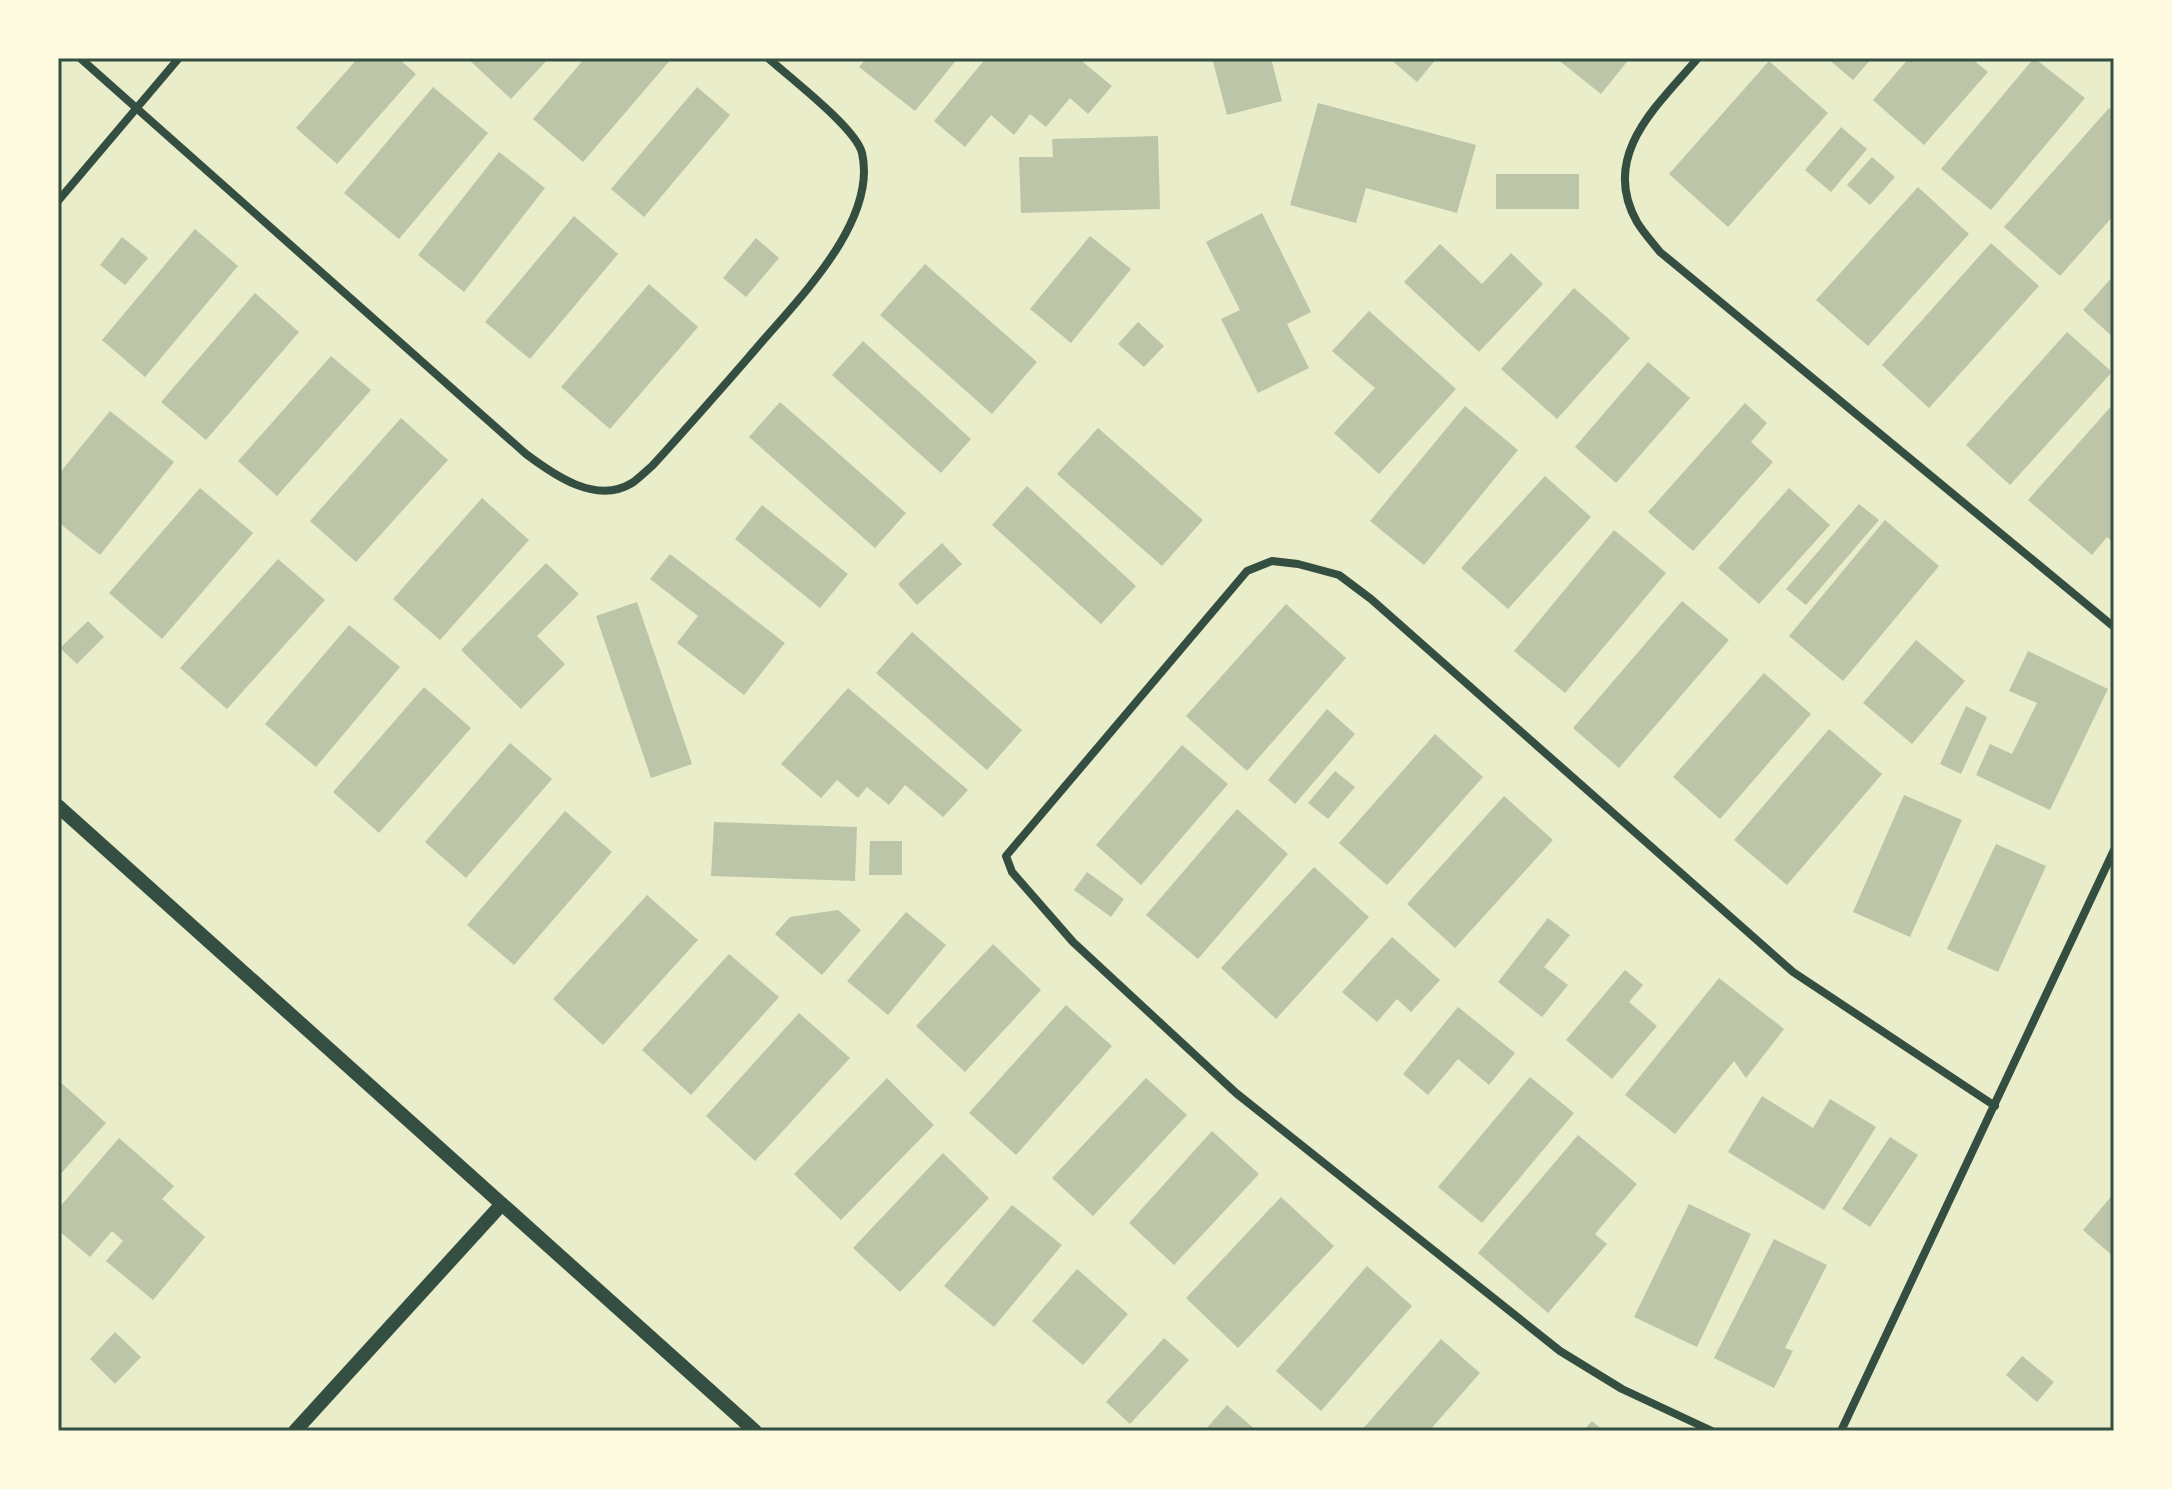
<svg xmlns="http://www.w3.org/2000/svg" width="2172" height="1489" font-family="Cabin,sans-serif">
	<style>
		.building { fill: #bcc5a7 }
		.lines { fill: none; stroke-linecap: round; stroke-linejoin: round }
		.minor { stroke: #344e41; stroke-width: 8 }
		.tertiary { stroke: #344e41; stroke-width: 14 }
		.neatline { fill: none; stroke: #344e41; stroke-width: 3 }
	</style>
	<rect width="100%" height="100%" fill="#e9edc9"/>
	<!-- building -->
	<path class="building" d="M358,58H398L416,74L337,164L296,128Z
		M467,58H549L511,99Z
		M585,58H672L583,162L533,119Z
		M867,58H958L915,111L859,67Z
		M986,58H1078L1112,86L1088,114L1070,98L1046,127L1030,114L1014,135L991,115L965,147L934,121Z
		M1212,58H1271L1282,101L1227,115Z
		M1389,58H1437L1417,82Z
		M1556,58H1630L1601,94Z
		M1827,58H1872L1853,80Z
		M1909,58H1971L1988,72L1924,145L1873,100Z
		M2034,58L2085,98L1991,210L1941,169Z
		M1769,61L1828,113L1728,227L1669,174Z
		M433,87L488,133L399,239L344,193Z
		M697,87L730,115L644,217L611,189Z
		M1318,103L1476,145L1457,213L1366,188L1356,223L1290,205Z
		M2109,108L2114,112V215L2060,276L2004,227Z
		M1841,127L1867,149L1831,192L1805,170Z
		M1158,136L1160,209L1021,213L1019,157H1053L1052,139Z
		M499,152L545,188L464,292L418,255Z
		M1872,157L1895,177L1870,205L1847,185Z
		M1496,174H1579V209H1496Z
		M1918,187L1969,234L1868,346L1816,300Z
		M1262,213L1311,312L1287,324L1309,368L1258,393L1221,319L1240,310L1206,242Z
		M574,216L618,254L530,359L485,322Z
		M195,229L238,266L145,377L102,340Z
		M1090,236L1131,269L1071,343L1030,309Z
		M122,237L148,258L125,285L100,265Z
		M756,238L779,258L746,297L723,278Z
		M1991,243L2039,286L1929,408L1882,365Z
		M1440,244L1482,284L1511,253L1543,284L1479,352L1404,282Z
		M925,264L1037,362L992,414L880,315Z
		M2114,275V338L2083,310Z
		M649,284L698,327L610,429L561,387Z
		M1574,288L1630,338L1557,419L1501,369Z
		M255,293L299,332L206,440L161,402Z
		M1369,311L1456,389L1379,474L1334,433L1375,388L1332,351Z
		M1138,322L1164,346L1144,367L1118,344Z
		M2067,332L2112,372L2010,485L1966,445Z
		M863,341L971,439L941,473L832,375Z
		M331,356L371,390L277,496L238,461Z
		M1648,362L1690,398L1616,483L1575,447Z
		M780,402L906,513L875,548L749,437Z
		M1745,403L1767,423L1751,442L1773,462L1693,551L1648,512Z
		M2114,403V543L2107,537L2092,555L2028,500Z
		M1465,406L1518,450L1424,565L1370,521Z
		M110,411L174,462L100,555L58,522V475Z
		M401,418L448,460L356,562L310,521Z
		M1098,428L1203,520L1162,566L1057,474Z
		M1545,476L1591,517L1508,609L1461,568Z
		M1027,486L1136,586L1101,624L992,525Z
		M200,488L253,533L162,639L109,593Z
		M1789,488L1830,525L1759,604L1718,568Z
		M482,498L529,540L440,640L393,599Z
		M1859,504L1879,520L1806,605L1786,589Z
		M762,505L848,574L820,608L735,539Z
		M1885,520L1939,566L1843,681L1789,636Z
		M1614,530L1666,573L1565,693L1514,651Z
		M942,543L962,564L917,605L898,584Z
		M670,554L785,643L744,695L677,643L698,616L650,579Z
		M278,559L325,600L227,709L180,668Z
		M546,563L579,594L537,636L565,664L521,709L461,650Z
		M1682,601L1729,640L1619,768L1573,728Z
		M637,602L692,764L651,778L596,616Z
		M1286,604L1346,658L1247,771L1186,716Z
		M88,621L104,637L77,664L60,648Z
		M349,625L400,667L316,767L265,724Z
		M912,632L1022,730L987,770L876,673Z
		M1916,640L1965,681L1912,744L1863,703Z
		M2028,651L2108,689L2050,810L1976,775L1990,744L2012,754L2037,703L2009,691Z
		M1764,673L1811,714L1720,819L1673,777Z
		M424,687L471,728L379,833L333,792Z
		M848,688L968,790L943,817L905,785L889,805L867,787L858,798L837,780L821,798L781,764Z
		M1966,706L1987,717L1961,774L1940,764Z
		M1327,709L1355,734L1295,804L1268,780Z
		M1829,729L1882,774L1787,885L1734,840Z
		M1435,734L1483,777L1387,885L1339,843Z
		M510,743L552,779L466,878L425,842Z
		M1182,745L1228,784L1141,885L1096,845Z
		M1335,771L1355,787L1328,819L1308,803Z
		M1904,795L1962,820L1910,937L1853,912Z
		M1504,796L1553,840L1455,948L1407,904Z
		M1237,809L1288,854L1198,959L1146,915Z
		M565,811L612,852L514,965L467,925Z
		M714,822L857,827L855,881L711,876Z
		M870,841H902V875H869Z
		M1996,844L2046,866L1998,972L1947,949Z
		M1314,867L1369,917L1276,1019L1221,968Z
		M1087,872L1124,899L1111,917L1074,890Z
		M647,895L698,940L603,1045L553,999Z
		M838,910L861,930L822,975L775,934L790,917Z
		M906,912L946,945L888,1015L847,981Z
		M1548,918L1570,935L1544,967L1568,985L1542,1017L1498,982Z
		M1392,937L1440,980L1411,1012L1397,999L1377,1022L1342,992Z
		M993,944L1041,990L965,1072L916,1026Z
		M729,954L779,997L691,1095L642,1050Z
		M1625,970L1643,985L1629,1002L1657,1026L1612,1079L1566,1040Z
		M1719,978L1784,1029L1746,1078L1734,1061L1675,1134L1625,1095Z
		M1066,1005L1112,1046L1016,1155L969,1113Z
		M1458,1007L1515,1053L1489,1085L1458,1059L1428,1095L1403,1074Z
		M799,1013L850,1058L755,1161L706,1116Z
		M1530,1077L1574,1113L1482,1223L1438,1187Z
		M887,1078L934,1125L841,1220L794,1174Z
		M1146,1078L1187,1115L1093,1216L1052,1178Z
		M58,1080L106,1123L58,1177Z
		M1762,1096L1813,1128L1830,1099L1876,1127L1824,1210L1728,1152Z
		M1212,1131L1259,1174L1174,1265L1129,1223Z
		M1578,1135L1637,1184L1595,1234L1607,1244L1548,1313L1478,1253Z
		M1890,1137L1918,1155L1870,1227L1842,1209Z
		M119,1138L174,1186L162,1199L205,1237L153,1300L106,1261L123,1241L112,1231L90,1257L58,1230V1209Z
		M943,1153L989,1198L900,1292L853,1248Z
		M2114,1193V1257L2083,1230Z
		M1281,1197L1334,1246L1238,1348L1186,1298Z
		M1689,1204L1751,1234L1697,1347L1634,1317Z
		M1012,1205L1062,1245L994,1327L944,1286Z
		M1774,1239L1827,1265L1785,1348L1793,1351L1774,1388L1714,1358Z
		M1367,1266L1412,1306L1321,1411L1276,1371Z
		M1077,1269L1128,1314L1083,1365L1032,1321Z
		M115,1332L141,1357L115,1384L90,1359Z
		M1164,1338L1189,1360L1130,1424L1106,1402Z
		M1441,1339L1480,1373L1429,1431H1361Z
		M2022,1356L2054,1382L2037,1402L2006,1375Z
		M1227,1405L1257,1431H1204Z
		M1592,1421L1604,1431H1583Z"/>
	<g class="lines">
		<!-- minor -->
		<path class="minor" d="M80,58L526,454C554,475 596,505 632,483C639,478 646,471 652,466C687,428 720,390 754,351C795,302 878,223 862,153C856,128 789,77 768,58
			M1698,58C1658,105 1599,155 1637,222C1643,232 1652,242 1660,252L2114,627
			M58,201L179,58
			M1712,1431L1622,1389L1560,1351L1236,1093L1073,942L1012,872L1006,856L1247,571L1272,561L1298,564L1339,575L1371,599L1793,972L1995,1106
			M1841,1431L2114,850"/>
		<!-- tertiary -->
		<path class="tertiary" d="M58,806L755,1431
			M295,1431L502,1204"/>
	</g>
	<!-- border -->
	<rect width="2172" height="1489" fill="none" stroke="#fefae0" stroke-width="120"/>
	<rect x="60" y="60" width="2052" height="1369" class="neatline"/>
</svg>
